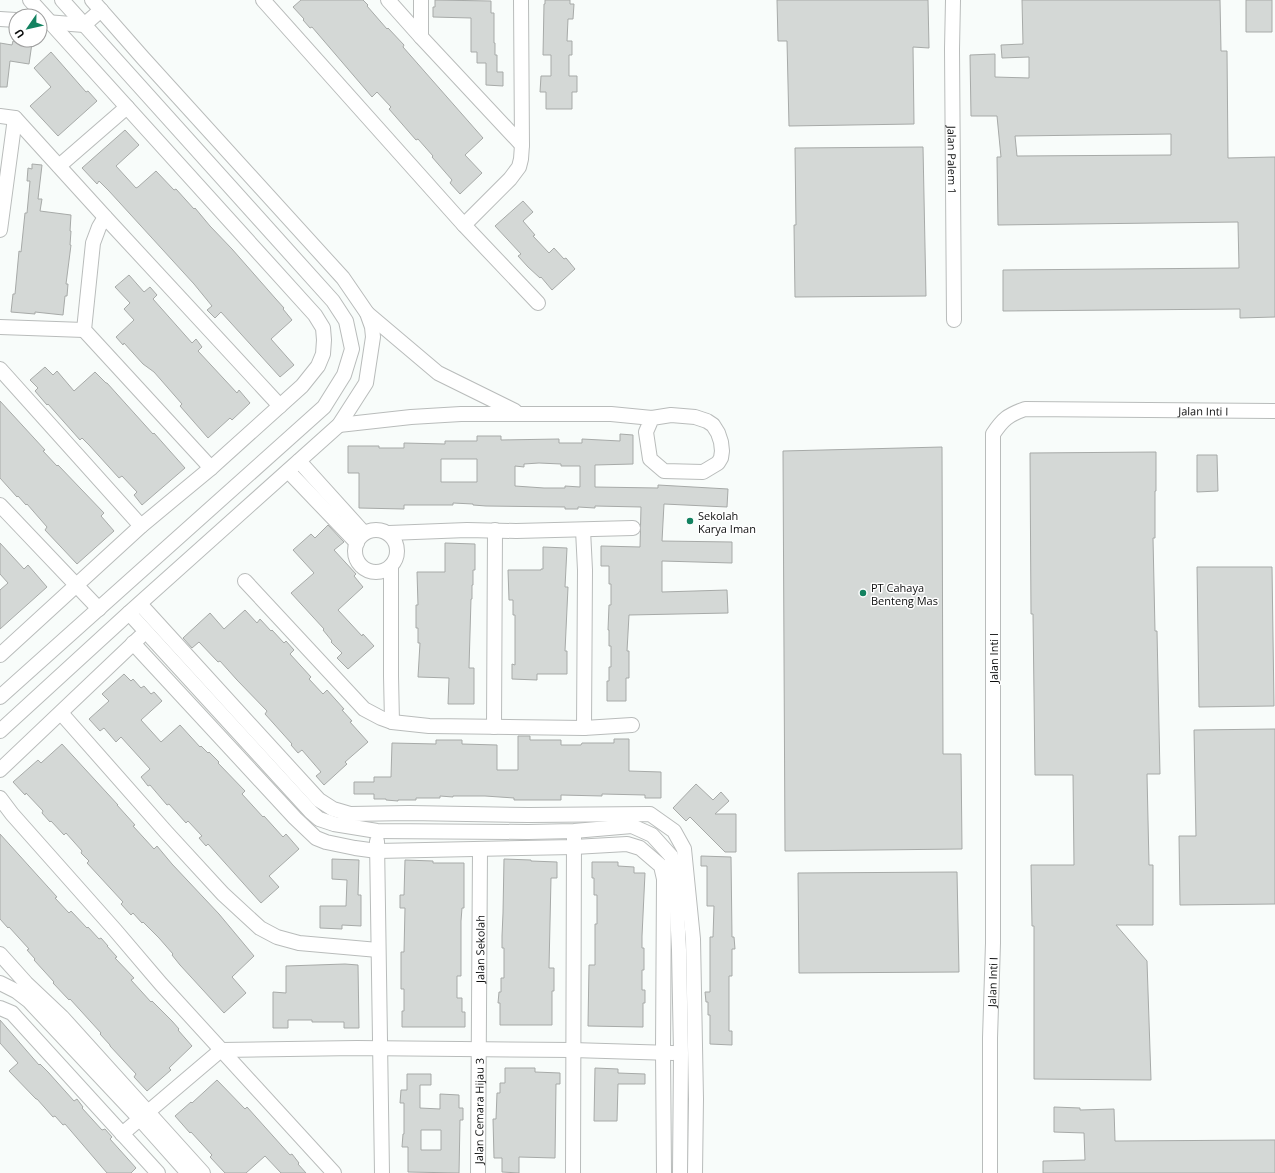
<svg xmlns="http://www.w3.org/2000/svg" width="1275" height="1173" font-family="'Open Sans',sans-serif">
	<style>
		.building { fill: #d4d8d6; stroke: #a7aaa8; fill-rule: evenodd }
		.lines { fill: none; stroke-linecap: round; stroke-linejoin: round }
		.minor-casing { stroke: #b9bcbb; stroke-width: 16 }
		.minor { stroke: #fff; stroke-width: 14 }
		.poi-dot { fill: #138260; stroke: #fff; stroke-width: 1.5 }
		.labels { text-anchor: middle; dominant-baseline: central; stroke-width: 3; stroke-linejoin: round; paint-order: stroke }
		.street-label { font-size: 11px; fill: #0c0d0d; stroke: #fff }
		.poi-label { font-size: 11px; fill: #0c0d0d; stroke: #fff; text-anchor: start }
	</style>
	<rect width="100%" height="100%" fill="#f8fcfa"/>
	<!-- building -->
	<path class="building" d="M301,0H363L368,5L367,6L387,29L388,28L404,45L403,47L483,138L465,155L482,173L460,194L450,183L452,180L432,157L433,156L418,139L416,140L389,109L391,107L377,92L372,97L312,27L310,28L303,20L304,19L293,7Z
		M435,0L491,1V13H494V43H495V55H497V72H503V86L486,85V63H477V52H471V18L433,17V7H435Z
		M545,0H570V4H574L573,19H568L567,41H572V55H569V76H577V92H572V109H546V92H540L541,76H551V55H543L544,4H545Z
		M777,0H928L929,48L913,47L914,124L789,126L787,41H778Z
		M1022,0H1220L1221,51H1227L1228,158L1275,157V317L1240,318V309L1003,311V270L1239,268L1238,222L998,225L997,157H1001L997,116H971L970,55L995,54V77L1029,78V57L1002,58L1001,45L1023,44ZM1171,134V155L1017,156L1015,136Z
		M1246,0H1272V32H1246Z
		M13,41L32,43L29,64L10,61L7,87H0V43L12,45Z
		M51,52L86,92L88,91L97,101L58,136L30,106L51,87L34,68Z
		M125,130L139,145L116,166L136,188L138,187L156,171L174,190L176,189L194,209L195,208L210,226L232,249L275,298L284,308L283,309L292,320L271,339L294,365L280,377L221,312L215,318L207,310L212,306L194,284L109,191L99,181L97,184L82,168Z
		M923,147L926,296L795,297L794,225H796L795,148Z
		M32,164L42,165L38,199H42L40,211L71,215L70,231H71L70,245H71L66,284H68L67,296H65L63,315L35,312V314L11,312L13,294H15L19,251L21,252L25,213H27L30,181H27L28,168L32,169Z
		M523,201L533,212L523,221L535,235L533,236L549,253L554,248L564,259L566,258L575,269L552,290L541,277L540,278L528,267L518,256L521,254L495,226Z
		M129,275L144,292L150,287L157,295L153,299L192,343L196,339L202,347L198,351L237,393L239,390L250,403L232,420L230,418L208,438L180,406L182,404L154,372L143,364L124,343L123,345L116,337L134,320L124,309L130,303L115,287Z
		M45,367L53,375L57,371L74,391L95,372L106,383H107L153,434L154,433L185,468L142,505L134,495L137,492L122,476L119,478L89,445L82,438L80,440L48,404L47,405L35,391L38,388L30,380Z
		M0,401L45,450L43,451L57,466L58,465L104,513L101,516L114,531L77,564L45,530L47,527L27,504L26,505L18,496L17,497L0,478Z
		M620,434L633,435V464L595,465V487L658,488V485L728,489L727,507L664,504L662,541L732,542V563L662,561V592L727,590L728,613L629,615L627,651H629V678H626V701H607V681H609V667H611V646H609V630H608L609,605H611V584H609V566H601V546L640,547L641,507L595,506V508L578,507V509H565V507L486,506L473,505V504L453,503V505H404V509L359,508V473H348V446H379V448H404V443L445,444V441H477V436H501V440L559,439V443H582V439L620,441ZM441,459H477V482H441ZM539,463L561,464V466H580V487L565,486V488H544L515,486V466L524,467V464Z
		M942,447L943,754H961L962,849L785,851L783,451Z
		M1156,452V491H1155V538H1153L1155,631H1157L1160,774H1147L1149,865H1153V925H1116L1147,961L1151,1080L1034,1079V926H1032L1031,865H1074L1073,775H1035L1033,614H1031L1030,453Z
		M1197,455H1217L1218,491L1197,492Z
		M328,525L344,542L334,550L356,574L354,576L363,587L338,610L362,636L363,634L374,646L348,669L337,658L342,653L331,642L332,641L323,630L324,629L291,593L314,573L293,550L311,534L315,538Z
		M0,543L24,569L28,565L47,587L0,629V590L8,583L0,574Z
		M445,543L475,544V570H473V585H472V599H471L469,668H474V704H448L449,678L418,677L420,643H418V628H416V605H418L417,572H445Z
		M543,547L567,548L565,587H568L565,651H567V674H537V680L512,679V664L515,665V615H513V600H509L508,570H541V569H543Z
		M1197,567H1272L1274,706L1199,707Z
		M245,610L257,623L260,619L271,631L272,630L284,643L286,641L294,650L290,654L311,677L309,679L323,694L327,690L344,709L342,710L352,721L350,722L368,742L345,762L347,764L324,785L316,776L321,772L302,750L298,753L291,745L292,744L265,714L267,711L237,680L220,661L218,662L199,642L192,648L183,638L210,613L224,629Z
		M124,674L131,681L133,679L141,688L144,686L151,694L154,692L162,701L141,720L161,742L180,725L200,747L201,746L208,753L209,752L219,762L218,763L245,791L242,794L263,817L264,816L283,837L286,834L299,849L269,876L279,887L261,903L208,844L206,846L199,838L202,836L188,821L186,823L169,804L167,805L150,785L148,786L141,777L150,769L121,737L116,742L104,728L100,731L89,719L109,701L102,694Z
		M1275,729V904L1180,905L1179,836H1196L1194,730Z
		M518,736H530V740H561V745H581L582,743H614V739H629V771L661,772V798H645V795L602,794V796L561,795V800H514V798L485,796H453V797L440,796V798H416V800H398V801L386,800V799H374V794H354V782H374V777H391L392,743L436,744V740H462V744L497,745V770H518Z
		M62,744L118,805H117L135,825L133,826L154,849L157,846L172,864L219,914L254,956L232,977L246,993L224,1013L180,965L172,955L173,954L159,938L143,922L142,923L133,913L131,915L121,904L123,902L87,863L89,861L81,853L82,851L66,833L64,835L51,821L50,822L42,813L43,811L26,793L25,795L13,782L38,760L41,763Z
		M696,784L713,800L721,792L729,801L715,814H736V852H725L690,817L686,821L673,808Z
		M0,834L57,897L55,898L69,913L71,911L87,928L88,927L99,939L101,938L108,946H107L117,957L115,958L134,978L131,980L151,1002L152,1001L172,1021L179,1029L178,1030L192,1046L169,1068L171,1070L147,1091L134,1077L136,1074L110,1046V1045L100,1034L101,1033L70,999L69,1000L53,983L54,982L34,960L35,959L27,950L29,949L9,927L8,928L0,919Z
		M701,856L731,857L732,937H734L735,949H732V976H729V1031H732V1045L710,1044V1015H708V1002H706L705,992H710V937H713L714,906H707V866H701Z
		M332,859L359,860L358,895H361V926L342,925V929L320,928V906H346L347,880L332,879Z
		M504,859L531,860V861L557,862V878H551L549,968H554V991H552V1025H500V1003H498L499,992H501V978H504V948H502V936L503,913Z
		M405,860L433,861V863H464V908H462L461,921V976H457V998H462V1012H465V1027H402V1011H404V989H401V952H404L405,908H400V895H404Z
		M592,862H618V866L634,867V873H645L642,936V948H644V970H642V990H645V1003H643V1027L588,1026L589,965H595V924H597V895H594V878H592Z
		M957,872L959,972L799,973L798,873Z
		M345,964L358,965L359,1028H344V1022H312V1020H288V1028H273V992L286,993V966Z
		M0,1020L39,1065L40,1064L48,1072L74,1101L77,1099L83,1107L82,1108L102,1130L105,1129L112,1137L110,1139L136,1168L131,1173H107L65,1124L63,1125L55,1116L53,1117L37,1099H36L9,1071L18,1063L0,1043Z
		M505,1068H535V1072L560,1073V1084H556L555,1158L519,1157V1173L502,1172V1158H494L493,1119H496L497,1093H500V1083H505Z
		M595,1068L618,1069V1073L645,1074V1084H618L617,1121H594Z
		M407,1074H431V1085H420V1108L440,1109V1094L459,1095V1108H463V1120H460L459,1173L408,1172V1147H402L403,1134H404V1103H400L401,1090H407ZM421,1130H441V1150H421Z
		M217,1080L245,1109L247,1107L290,1155L292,1154L299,1163L298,1164L306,1173H281L265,1156L246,1173H225L210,1157L212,1155L191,1132L190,1133L175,1116L191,1102L192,1103Z
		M1054,1107L1080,1108V1110L1114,1109L1115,1141L1275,1140V1173H1043V1161L1085,1160L1084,1133L1054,1132Z"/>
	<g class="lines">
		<!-- minor casing -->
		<g class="minor-casing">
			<g id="minor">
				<path d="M263,0L464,225L538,303"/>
				<path d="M388,0L421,37L522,145"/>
				<path id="s1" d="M953,0L952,49L954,320"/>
				<path d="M0,19L16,20"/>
				<path d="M46,22L84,25L101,10"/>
				<path d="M421,37V0"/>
				<path d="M0,116L15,118L105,217L280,406"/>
				<path d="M59,166L127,107"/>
				<path d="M105,217L99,227L93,243L84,330L211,468"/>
				<path d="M464,225L510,179L519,167L521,159L522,145L521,0"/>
				<path d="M0,230L15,118"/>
				<path d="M367,313L438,373L515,411"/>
				<path d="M0,327L84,330"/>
				<path d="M0,369L141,526"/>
				<path d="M339,425L411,417L461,414H611L652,418L671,415L695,417L707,421L713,425L718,433L721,442L722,451L721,458L718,463L703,472L664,471L650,459L646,432L652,418"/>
				<path d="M299,461L364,533"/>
				<path d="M288,471L357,543"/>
				<path d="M0,505L99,609"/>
				<path d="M583,530L585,570L584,728"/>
				<circle cx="376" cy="551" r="21"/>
				<path d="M389,533L467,530L516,531L633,528"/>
				<path d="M391,566V676L392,722"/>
				<path d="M245,581L364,709L381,718L392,722L429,726L584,728L632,725"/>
				<path d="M140,604L319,800L333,809L350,814L409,813L529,815L650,814L674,831L684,849L693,939L696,1099L695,1173"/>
				<path d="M129,613L311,812L319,819L334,824L377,831L528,832L574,831L632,826L652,835L671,856L675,871L679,950L681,1053L680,1173"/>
				<path d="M133,643L295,818L316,838L326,842L355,848L377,851L574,847L627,844L640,848L661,866L664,879L663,1052L664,1173"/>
				<path d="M0,655L141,526L211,468L302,386L318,366L323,354L324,340L323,328L315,315L30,0"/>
				<path d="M0,697L324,407L344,375L352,349L346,321L333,301L62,0"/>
				<path d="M61,713L166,832L223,894L260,928L277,937L299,943L378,950"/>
				<path d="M494,727L495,530"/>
				<path d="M0,731L129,613L339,425L366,383L373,337L372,327L367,313L343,278L143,58L92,0"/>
				<path d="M0,770L140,637"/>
				<path d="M0,798L12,814L115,930L161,984L334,1173"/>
				<path d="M377,841L382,1173"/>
				<path d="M0,954L26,983L62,1017L203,1173"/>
				<path d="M0,983L16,991L29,1001L139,1118L188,1173"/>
				<path d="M0,1008L12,1013L158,1173"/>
				<path d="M122,1134L221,1050L357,1048L572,1050L673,1053"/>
				<path id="s2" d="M478,1173L480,850"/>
				<path d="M573,1173L574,837"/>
				<path id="s3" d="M990,1173V1038L993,943V434C1003,419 1008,415 1025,409L1275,411"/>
			</g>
		</g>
		<!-- minor -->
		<use href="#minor" class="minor"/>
	</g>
	<!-- markers -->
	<g class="poi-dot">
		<circle cx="690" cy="521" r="4"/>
		<circle cx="863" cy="593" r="4"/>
	</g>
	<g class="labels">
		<!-- street labels -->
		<g class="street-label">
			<text stroke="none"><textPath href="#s1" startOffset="160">Jalan Palem 1</textPath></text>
			<text stroke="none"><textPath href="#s3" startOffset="959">Jalan Inti I</textPath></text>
			<text transform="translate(993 658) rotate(-90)">Jalan Inti I</text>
			<text stroke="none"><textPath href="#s2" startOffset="224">Jalan Sekolah</textPath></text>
			<text stroke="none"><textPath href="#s3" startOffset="191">Jalan Inti I</textPath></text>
			<text stroke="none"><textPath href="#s2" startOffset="62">Jalan Cemara Hijau 3</textPath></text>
		</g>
		<!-- poi labels -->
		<g class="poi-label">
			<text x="698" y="515">Sekolah<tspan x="698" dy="13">Karya Iman</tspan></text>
			<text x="871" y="587">PT Cahaya<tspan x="871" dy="13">Benteng Mas</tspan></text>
		</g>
	</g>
	<!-- north arrow -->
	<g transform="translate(28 28) rotate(236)"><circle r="19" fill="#ffffff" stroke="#9e9e9e"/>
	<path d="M0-3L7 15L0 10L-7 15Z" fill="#138260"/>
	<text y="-6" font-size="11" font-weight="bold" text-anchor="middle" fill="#0c0d0d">U</text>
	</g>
</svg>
